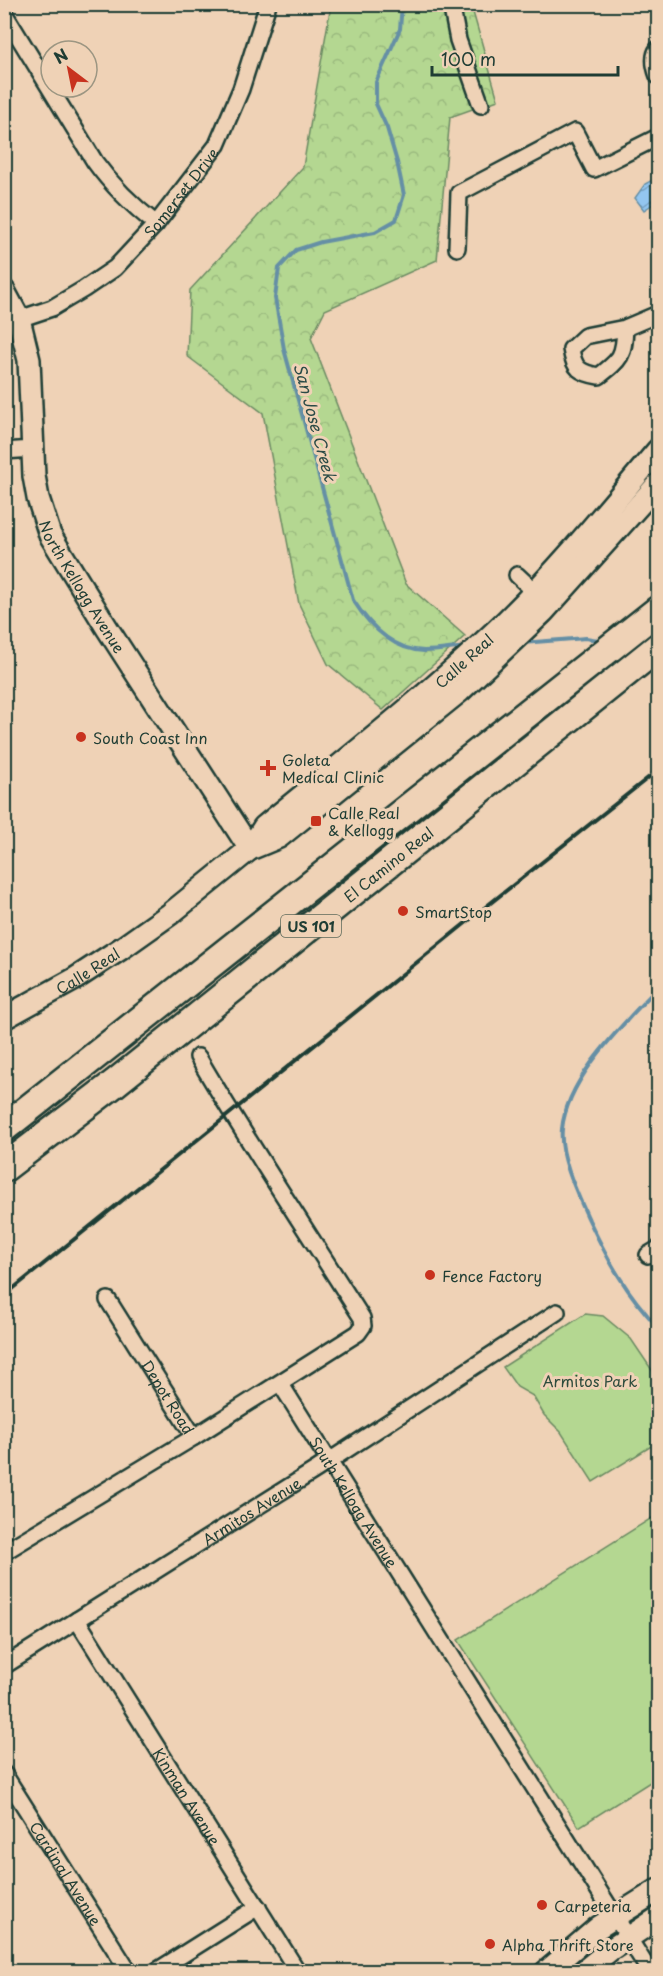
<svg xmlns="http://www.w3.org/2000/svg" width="663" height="1976" font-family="'Playpen Sans',sans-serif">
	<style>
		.green { fill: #b4d791; stroke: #6a8a62; stroke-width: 1.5 }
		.forest { fill: url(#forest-crowns); stroke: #6a8a62; stroke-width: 1.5 }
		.water { fill: url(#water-waves); stroke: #658fa5; stroke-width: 1.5 }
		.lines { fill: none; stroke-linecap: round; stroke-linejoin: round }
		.stream { stroke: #658fa5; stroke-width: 4 }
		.street-casing { stroke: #1f3d34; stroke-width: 20 }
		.secondary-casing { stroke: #1f3d34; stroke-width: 26 }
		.highway-casing { stroke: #1f3d34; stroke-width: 32 }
		.street { stroke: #efd2b6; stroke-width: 15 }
		.secondary { stroke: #efd2b6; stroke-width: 21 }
		.highway { stroke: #efd2b6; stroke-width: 27 }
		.rail { stroke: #1f3d34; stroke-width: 4 }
		.poi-dot { fill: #c8321e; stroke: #efd2b6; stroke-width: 2 }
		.labels { text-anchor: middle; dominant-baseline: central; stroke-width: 6; stroke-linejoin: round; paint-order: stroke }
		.shield { fill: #efd2b6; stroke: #5d6a5b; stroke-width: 1.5 }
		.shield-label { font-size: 14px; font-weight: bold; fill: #1f3d34 }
		.street-label { font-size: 15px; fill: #1f3d34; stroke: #efd2b6 }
		.poi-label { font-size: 15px; fill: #1f3d34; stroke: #efd2b6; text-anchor: start }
		.park-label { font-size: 15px; fill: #2e4c3d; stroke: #efd2b6 }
		.water-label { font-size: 16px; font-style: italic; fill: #2b4b47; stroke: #efd2b6 }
	</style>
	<defs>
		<pattern id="forest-crowns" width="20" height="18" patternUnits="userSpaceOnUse" patternTransform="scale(1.5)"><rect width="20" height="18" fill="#b4d791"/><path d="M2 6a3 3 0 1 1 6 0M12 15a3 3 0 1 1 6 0" fill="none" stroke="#9ab97e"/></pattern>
		<pattern id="water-waves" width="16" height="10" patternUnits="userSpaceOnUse" patternTransform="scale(1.5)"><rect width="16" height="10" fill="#93c6f0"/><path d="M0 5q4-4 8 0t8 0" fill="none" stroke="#77a2c3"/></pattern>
	</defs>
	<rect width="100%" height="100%" fill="#efd2b6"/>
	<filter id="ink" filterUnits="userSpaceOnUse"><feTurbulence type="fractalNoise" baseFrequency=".0167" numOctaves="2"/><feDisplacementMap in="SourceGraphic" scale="12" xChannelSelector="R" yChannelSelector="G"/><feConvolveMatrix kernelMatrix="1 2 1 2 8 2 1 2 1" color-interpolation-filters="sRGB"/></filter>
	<g filter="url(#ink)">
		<!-- green -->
		<path class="green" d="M585,1314L603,1316L631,1339L658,1379V1442L593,1482L561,1432L544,1415L533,1396L517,1387L503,1367Z
			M658,1514V1777L579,1827L458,1640Z"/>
		<!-- forest -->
		<path class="forest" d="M331,5H471L498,100L450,117L437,260L325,310L311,338L406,584L465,636L383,710L328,664L299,604L263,413L187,356L190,290L303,167Z"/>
		<!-- water -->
		<path class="water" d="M658,177V196L652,201L653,204L644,210L635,198L645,184Z"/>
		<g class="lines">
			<!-- stream -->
			<path class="stream" d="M402,4L400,29L376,82V104L387,128L397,162L404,195L396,220L375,232L321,242L296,250L279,268L275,298L284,349L353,600C369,625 392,650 424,651C438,651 453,648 467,647
				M522,643L586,638L604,641
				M649,667L658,675
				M658,987C625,1023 567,1077 562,1129C559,1157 578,1195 589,1220C609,1262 626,1293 658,1327"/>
			<!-- street casing -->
			<g class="street-casing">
				<g id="street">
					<path d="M451,4L458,40L481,105"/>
					<path d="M4,13L95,162C113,187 133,206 156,224"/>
					<path d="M658,49C652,57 655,68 658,76"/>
					<path d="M457,248L459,193L575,132L594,169L658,137"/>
					<path id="s1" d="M19,319L52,308L84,289L115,268L156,224L217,145L241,89L268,4"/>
					<path d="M625,328C624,356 621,359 599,376C580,373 574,369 571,349L585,336L625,328L658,314"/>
					<path d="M4,451L33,449"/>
					<path d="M517,575L534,591"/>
					<path d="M648,1255L658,1249"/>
					<path id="s2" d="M108,1300L194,1437L358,1333L363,1326L362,1318C307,1231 250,1146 198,1057"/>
					<path id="s3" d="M280,1383L650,1972"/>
					<path d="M4,1552L194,1437"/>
					<path id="s4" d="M77,1620L298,1972"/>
					<path id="s5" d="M4,1666L317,1469L557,1312"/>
					<path id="s6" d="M4,1774L129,1972"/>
					<path d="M155,1972L258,1907"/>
				</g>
			</g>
			<!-- secondary casing -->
			<g class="secondary-casing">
				<g id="secondary">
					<path id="s7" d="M4,291L19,319L29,360L34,476L38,498L50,535L107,628L250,849"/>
					<path id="s8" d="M250,849L264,827C346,760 430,694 507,620C561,567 609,508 658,450"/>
					<path id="s9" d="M4,1018L73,980L122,948L170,914L250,849L279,837L460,691L543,612L658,484"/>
					<path d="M546,1972L599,1927L658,1890"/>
					<path d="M583,1972L610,1950L658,1918"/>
				</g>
			</g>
			<!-- highway casing -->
			<g class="highway-casing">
				<g id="highway">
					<path d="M4,1128L658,610"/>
					<path id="s10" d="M4,1168L115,1083L658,647"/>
				</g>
			</g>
			<!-- street -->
			<use href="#street" class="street"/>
			<!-- secondary -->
			<use href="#secondary" class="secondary"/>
			<!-- highway -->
			<use href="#highway" class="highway"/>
			<!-- rail -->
			<path class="rail" d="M4,1296L483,909L658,770"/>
		</g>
	</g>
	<!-- markers -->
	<g class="poi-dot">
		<circle cx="81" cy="737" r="6"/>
		<path d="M265 759h6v6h6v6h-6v6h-6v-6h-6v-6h6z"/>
		<rect x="310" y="815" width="12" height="12" rx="3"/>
		<circle cx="403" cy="911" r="6"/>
		<circle cx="430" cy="1275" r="6"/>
		<circle cx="542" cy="1905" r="6"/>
		<circle cx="490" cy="1944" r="6"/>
	</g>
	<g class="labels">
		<!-- shield labels -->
		<rect class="shield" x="281" y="915" width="60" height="22" rx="4.5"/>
		<g class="shield-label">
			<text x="311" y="926">US 101</text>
		</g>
		<!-- street labels -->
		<g class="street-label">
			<text stroke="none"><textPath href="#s1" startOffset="210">Somerset Drive</textPath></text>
			<text stroke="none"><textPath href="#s7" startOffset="312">North Kellogg Avenue</textPath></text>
			<text stroke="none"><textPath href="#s8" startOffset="286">Calle Real</textPath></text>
			<text stroke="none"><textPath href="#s10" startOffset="490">El Camino Real</textPath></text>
			<text stroke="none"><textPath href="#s9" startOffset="96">Calle Real</textPath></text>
			<text stroke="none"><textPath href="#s2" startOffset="114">Depot Road</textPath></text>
			<text stroke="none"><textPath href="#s3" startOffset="140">South Kellogg Avenue</textPath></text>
			<text stroke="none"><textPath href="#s5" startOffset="292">Armitos Avenue</textPath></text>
			<text stroke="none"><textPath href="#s4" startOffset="208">Kinman Avenue</textPath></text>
			<text stroke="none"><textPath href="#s6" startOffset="117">Cardinal Avenue</textPath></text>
		</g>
		<!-- poi labels -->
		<g class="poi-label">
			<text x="93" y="737">South Coast Inn</text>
			<text x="282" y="759">Goleta<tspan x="282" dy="17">Medical Clinic</tspan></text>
			<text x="328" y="812">Calle Real<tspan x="328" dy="17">&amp; Kellogg</tspan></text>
			<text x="415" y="911">SmartStop</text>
			<text x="442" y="1275">Fence Factory</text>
			<text x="554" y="1905">Carpeteria</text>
			<text x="502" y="1944">Alpha Thrift Store</text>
		</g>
		<!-- park labels -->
		<g class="park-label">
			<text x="590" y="1380">Armitos Park</text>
		</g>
		<!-- water labels -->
		<g class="water-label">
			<text transform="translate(316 422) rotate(75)">San Jose Creek</text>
		</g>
	</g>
	<!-- margin -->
	<rect width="663" height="1976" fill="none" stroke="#efd2b6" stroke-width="24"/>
	<rect x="12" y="12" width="639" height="1952" fill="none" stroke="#1f3d34" stroke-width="2" filter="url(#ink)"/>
	<!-- north arrow -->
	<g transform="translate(69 69) rotate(328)"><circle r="28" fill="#efd2b6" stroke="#9c9682" stroke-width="1.5"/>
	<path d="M0-4.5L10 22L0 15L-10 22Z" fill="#c8321e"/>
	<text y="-9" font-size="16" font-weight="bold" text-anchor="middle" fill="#1f3d34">N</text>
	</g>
	<!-- scale -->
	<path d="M432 66v9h186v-9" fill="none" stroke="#1f3d34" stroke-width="3"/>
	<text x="441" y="66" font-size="18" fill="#1f3d34" stroke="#efd2b6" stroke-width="4.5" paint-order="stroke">100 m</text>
</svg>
